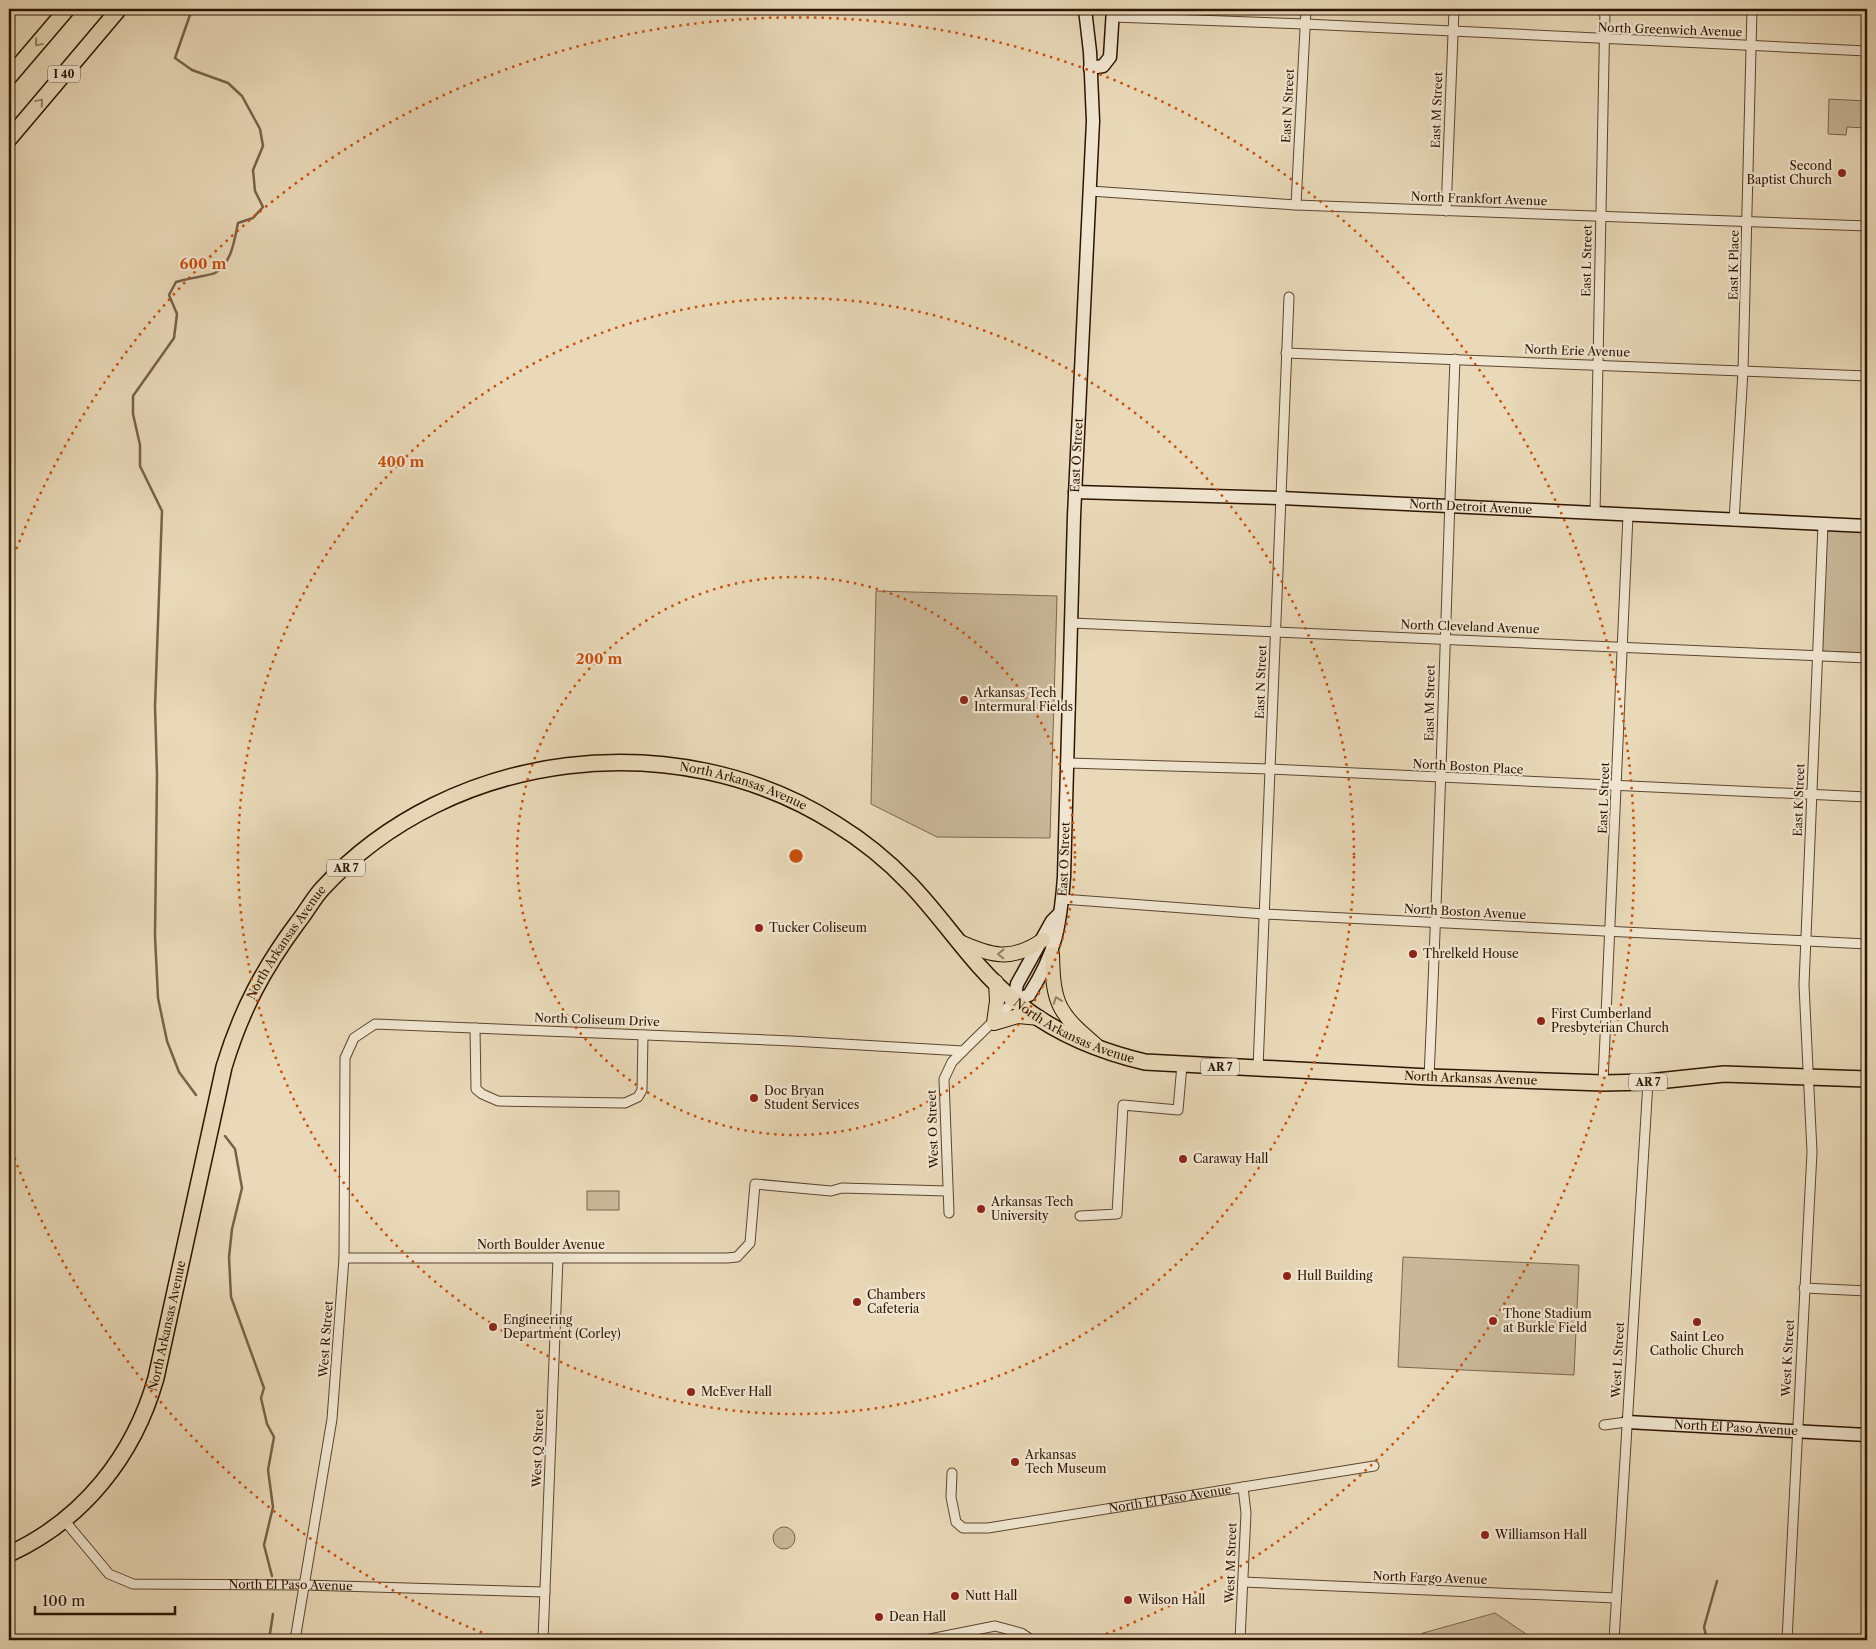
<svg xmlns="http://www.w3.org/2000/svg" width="1876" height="1649" font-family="'Libre Caslon Text',serif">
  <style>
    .green { fill: #c9b899; stroke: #7b664c }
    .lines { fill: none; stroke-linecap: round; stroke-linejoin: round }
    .stream { stroke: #776249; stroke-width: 2.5 }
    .street-casing { stroke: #5c452e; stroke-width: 11 }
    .secondary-casing { stroke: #2d1400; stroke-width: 15 }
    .primary-casing { stroke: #2d1400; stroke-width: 16 }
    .highway-casing { stroke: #2d1400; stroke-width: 18 }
    .street { stroke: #f1e6d1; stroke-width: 9 }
    .secondary { stroke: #f1e6d1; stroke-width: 12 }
    .primary { stroke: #e9d9b8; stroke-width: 14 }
    .highway { stroke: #e9d9b8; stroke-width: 15 }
    .oneway { stroke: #948065 }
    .ring { fill: none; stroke: #cc4f0a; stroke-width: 2.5; stroke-dasharray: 2.5 5 }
    .poi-dot { fill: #8f2418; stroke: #f1e6d1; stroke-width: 2 }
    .labels { text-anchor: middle; stroke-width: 4.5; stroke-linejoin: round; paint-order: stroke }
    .shield { fill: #f1e6d1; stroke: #68533f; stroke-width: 1 }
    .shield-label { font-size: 11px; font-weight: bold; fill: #2d1400 }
    .street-label { font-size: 12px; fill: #2d1400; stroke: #f1e6d1 }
    .poi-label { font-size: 12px; fill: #2d1400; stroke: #f1e6d1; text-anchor: start }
    .centre { fill: #cc4f0a; stroke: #f1e6d1; stroke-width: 2.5 }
    .ring-label { font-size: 15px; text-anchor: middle; font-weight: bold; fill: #cc4f0a; stroke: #f1e6d1; stroke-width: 4.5; stroke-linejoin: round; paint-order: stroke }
  </style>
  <rect width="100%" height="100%" fill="#e9d9b8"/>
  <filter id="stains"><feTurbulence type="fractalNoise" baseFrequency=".004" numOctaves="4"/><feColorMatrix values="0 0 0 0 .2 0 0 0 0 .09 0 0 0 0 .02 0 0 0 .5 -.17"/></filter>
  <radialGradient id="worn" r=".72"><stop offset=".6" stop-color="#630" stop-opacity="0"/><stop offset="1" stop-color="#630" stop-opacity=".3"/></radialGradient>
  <g class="green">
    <path d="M1829,99L1867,101L1866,128L1847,127L1846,135L1828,134Z"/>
    <path d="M1827,530L1867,532V653L1822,651Z"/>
    <path d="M876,591L1057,596L1050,838L937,837L871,804Z"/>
    <rect x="587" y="1191" width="32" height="19"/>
    <path d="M1403,1257L1579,1265L1574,1375L1398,1367Z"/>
    <circle cx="784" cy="1538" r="11"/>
    <path d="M1495,1613L1526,1634L1528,1640H1413L1423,1633Z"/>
  </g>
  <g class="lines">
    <g class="stream">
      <path d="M192,9L175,58L192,70L228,83L242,96L260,129L263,146L253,170L255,191L263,207L253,218L238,223C234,242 232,262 215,273C211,275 184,279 176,282L169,295L177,314L174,338L133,396V414L140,445V466L162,511L155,706L157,775L155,936L158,998L167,1041L179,1072L196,1095"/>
      <path d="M225,1136L235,1149L242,1188L232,1229L229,1257L231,1297L264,1388L261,1398L267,1424L274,1437L268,1470L273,1507L264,1545L272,1576"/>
      <path d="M269,1640L273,1614"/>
      <path d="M1707,1640L1704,1627L1717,1581"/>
    </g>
    <defs>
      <g id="street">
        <path d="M1113,17L1305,24L1867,51"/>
        <path d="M1090,191L1296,205L1867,226"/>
        <path d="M1296,205L1306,9"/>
        <path d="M1446,211L1454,9"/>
        <path d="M1286,353L1867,376"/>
        <path d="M1595,514L1605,9"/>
        <path d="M1734,521L1743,371L1752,9"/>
        <path d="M1072,623L1867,658"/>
        <path d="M1068,763L1270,769L1867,797"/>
        <path d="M1062,899L1264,914L1867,944"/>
        <path d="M475,1028L476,1089L482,1094L498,1101L625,1103L638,1097L642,1090L643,1035"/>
        <path d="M1258,1068L1289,297"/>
        <path d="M1429,1077C1440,837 1446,598 1455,359"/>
        <path d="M1603,1083L1628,515"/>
        <path d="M949,1213L944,1079L952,1062L963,1051"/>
        <path d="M1080,1216L1117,1214L1123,1105L1178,1110L1182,1065"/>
        <path d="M344,1258H727L737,1257L750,1243L755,1184L831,1191L842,1188L947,1191"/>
        <path d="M1804,1288L1867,1291"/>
        <path d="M1604,1425L1627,1422"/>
        <path id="s1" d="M952,1473L951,1497L956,1522L963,1528H988L1374,1466"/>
        <path id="s2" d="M64,1520L109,1574L133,1584L304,1585L545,1592"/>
        <path d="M1243,1582L1616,1598"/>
        <path d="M295,1640L332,1419L344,1258L345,1058L354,1038L375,1024L792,1041L963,1051L1014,1001"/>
        <path d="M543,1640L558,1258"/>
        <path d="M925,1640L995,1626L1021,1633L1032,1640"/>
        <path d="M1240,1640L1246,1513L1243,1487"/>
        <path d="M1614,1640L1648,1082"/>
        <path d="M1787,1640L1812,1152L1804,985L1823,524"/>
      </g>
      <g id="secondary">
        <path d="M1090,68L1103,66L1110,57L1113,9"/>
        <path id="s3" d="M1075,492L1281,498L1867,526"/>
        <path id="s4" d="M1059,914L1052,921L1017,984L1014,1001L1029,995C1056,952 1060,928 1064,877L1074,516L1093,121L1090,52L1085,9"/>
        <path id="s5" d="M1627,1422L1867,1435"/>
      </g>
      <g id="primary">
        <path d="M958,941C991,956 1011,962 1043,940"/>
        <path d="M1052,954C1053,1004 1058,1013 1096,1045"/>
        <path d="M996,982L997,1001L994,1023L1018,1016L1040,1018"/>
      </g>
      <g id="highway">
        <path d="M9,77L67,9"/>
        <path d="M9,139L119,9"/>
        <path id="s6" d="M9,1554C83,1520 134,1456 156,1378L224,1067C241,1011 263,969 298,922C306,912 313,899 322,889C450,749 677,722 836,824C862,840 887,860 909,883C945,920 973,967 1014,1000C1051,1031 1098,1051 1145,1062L1429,1077L1603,1083L1648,1082L1724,1074L1867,1079"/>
      </g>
    </defs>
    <use href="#street" class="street-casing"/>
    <use href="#secondary" class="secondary-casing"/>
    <use href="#primary" class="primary-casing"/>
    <use href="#highway" class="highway-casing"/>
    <use href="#street" class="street"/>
    <use href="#secondary" class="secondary"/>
    <use href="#primary" class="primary"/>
    <use href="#highway" class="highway"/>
  </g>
  <defs><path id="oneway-chevron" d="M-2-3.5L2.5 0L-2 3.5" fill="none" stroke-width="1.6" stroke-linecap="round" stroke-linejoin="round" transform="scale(1.25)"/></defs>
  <g class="oneway">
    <use href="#oneway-chevron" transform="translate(38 43) rotate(130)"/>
    <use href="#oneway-chevron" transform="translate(40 102) rotate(-50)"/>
    <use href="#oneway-chevron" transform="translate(1001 954) rotate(-179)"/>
    <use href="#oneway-chevron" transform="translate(1057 1000) rotate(-110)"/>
  </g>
  <g class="ring">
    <circle cx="796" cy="856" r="279"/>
    <circle cx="796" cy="856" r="558"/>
    <path d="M496 1638A838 838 0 0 1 11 1149M11 563A838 838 0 1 1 1096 1638"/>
  </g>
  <g class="poi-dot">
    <circle cx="1842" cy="173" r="5"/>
    <circle cx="964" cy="700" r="5"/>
    <circle cx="759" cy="928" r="5"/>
    <circle cx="1413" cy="954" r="5"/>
    <circle cx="1541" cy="1021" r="5"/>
    <circle cx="754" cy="1098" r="5"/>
    <circle cx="1183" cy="1159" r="5"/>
    <circle cx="981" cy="1209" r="5"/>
    <circle cx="1287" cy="1276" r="5"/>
    <circle cx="857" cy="1302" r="5"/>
    <circle cx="1493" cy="1321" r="5"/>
    <circle cx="1697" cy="1322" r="5"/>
    <circle cx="493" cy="1327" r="5"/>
    <circle cx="691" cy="1392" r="5"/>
    <circle cx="1015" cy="1462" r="5"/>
    <circle cx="1485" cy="1535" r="5"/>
    <circle cx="955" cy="1596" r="5"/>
    <circle cx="1128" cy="1600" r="5"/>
    <circle cx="879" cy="1617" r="5"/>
  </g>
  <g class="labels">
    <g class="shield">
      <rect x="48" y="65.5" width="32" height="17" rx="4"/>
      <rect x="327" y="859.5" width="38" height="17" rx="4"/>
      <rect x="1201" y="1058.5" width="38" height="17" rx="4"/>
      <rect x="1629" y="1073.5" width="38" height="17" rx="4"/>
    </g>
    <g class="shield-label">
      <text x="64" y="78">I 40</text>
      <text x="346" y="872">AR 7</text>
      <text x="1220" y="1071">AR 7</text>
      <text x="1648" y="1086">AR 7</text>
    </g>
    <g class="street-label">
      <text transform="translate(1670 30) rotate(2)" y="4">North Greenwich Avenue</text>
      <text transform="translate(1288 106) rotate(-87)" y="4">East N Street</text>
      <text transform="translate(1437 110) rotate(-88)" y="4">East M Street</text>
      <text transform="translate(1479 199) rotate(2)" y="4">North Frankfort Avenue</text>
      <text transform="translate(1587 261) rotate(-89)" y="4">East L Street</text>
      <text transform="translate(1734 265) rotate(-89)" y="4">East K Place</text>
      <text transform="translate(1577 351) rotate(2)" y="4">North Erie Avenue</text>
      <text dy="4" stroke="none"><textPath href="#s4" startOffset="662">East O Street</textPath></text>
      <text dy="4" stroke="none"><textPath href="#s3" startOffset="396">North Detroit Avenue</textPath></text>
      <text transform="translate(1470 627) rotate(2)" y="4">North Cleveland Avenue</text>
      <text transform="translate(1261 682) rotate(-88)" y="4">East N Street</text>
      <text transform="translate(1430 703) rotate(-89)" y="4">East M Street</text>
      <text transform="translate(1468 767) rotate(3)" y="4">North Boston Place</text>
      <text dy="4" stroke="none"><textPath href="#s6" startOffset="1219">North Arkansas Avenue</textPath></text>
      <text transform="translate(1604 798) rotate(-88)" y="4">East L Street</text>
      <text transform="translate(1799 800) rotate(-88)" y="4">East K Street</text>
      <text dy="4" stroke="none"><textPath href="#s4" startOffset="258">East O Street</textPath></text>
      <text transform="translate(1465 912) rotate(3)" y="4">North Boston Avenue</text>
      <text dy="4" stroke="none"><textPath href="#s6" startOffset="695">North Arkansas Avenue</textPath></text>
      <text transform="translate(597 1020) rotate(2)" y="4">North Coliseum Drive</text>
      <text dy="4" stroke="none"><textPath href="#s6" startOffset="1640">North Arkansas Avenue</textPath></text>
      <text dy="4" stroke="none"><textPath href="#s6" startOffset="2044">North Arkansas Avenue</textPath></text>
      <text transform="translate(933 1129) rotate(-92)" y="4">West O Street</text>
      <text x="541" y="1249">North Boulder Avenue</text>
      <text dy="4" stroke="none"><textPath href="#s6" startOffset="290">North Arkansas Avenue</textPath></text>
      <text transform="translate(326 1339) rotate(-86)" y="4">West R Street</text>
      <text transform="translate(1788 1358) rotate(-87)" y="4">West K Street</text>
      <text transform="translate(1618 1360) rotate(-87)" y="4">West L Street</text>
      <text dy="4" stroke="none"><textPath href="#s5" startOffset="109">North El Paso Avenue</textPath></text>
      <text transform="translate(538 1448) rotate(-88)" y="4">West Q Street</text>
      <text dy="4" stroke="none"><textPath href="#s1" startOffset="268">North El Paso Avenue</textPath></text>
      <text transform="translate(1231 1563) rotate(-88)" y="4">West M Street</text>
      <text transform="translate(1430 1578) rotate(2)" y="4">North Fargo Avenue</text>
      <text dy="4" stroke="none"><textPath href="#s2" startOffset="254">North El Paso Avenue</textPath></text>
    </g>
    <g class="poi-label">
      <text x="1832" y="170" text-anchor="end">Second<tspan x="1832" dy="14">Baptist Church</tspan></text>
      <text x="974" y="697">Arkansas Tech<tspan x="974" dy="14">Intermural Fields</tspan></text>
      <text x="769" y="932">Tucker Coliseum</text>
      <text x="1423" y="958">Threlkeld House</text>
      <text x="1551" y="1018">First Cumberland<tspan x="1551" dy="14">Presbyterian Church</tspan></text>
      <text x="764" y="1095">Doc Bryan<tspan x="764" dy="14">Student Services</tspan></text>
      <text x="1193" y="1163">Caraway Hall</text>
      <text x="991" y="1206">Arkansas Tech<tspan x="991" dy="14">University</tspan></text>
      <text x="1297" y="1280">Hull Building</text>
      <text x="867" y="1299">Chambers<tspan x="867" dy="14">Cafeteria</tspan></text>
      <text x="1503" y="1318">Thone Stadium<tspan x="1503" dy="14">at Burkle Field</tspan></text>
      <text x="503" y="1324">Engineering<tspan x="503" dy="14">Department (Corley)</tspan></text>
      <text x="1697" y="1341" text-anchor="middle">Saint Leo<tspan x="1697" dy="14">Catholic Church</tspan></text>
      <text x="701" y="1396">McEver Hall</text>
      <text x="1025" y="1459">Arkansas<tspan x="1025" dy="14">Tech Museum</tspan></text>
      <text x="1495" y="1539">Williamson Hall</text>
      <text x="965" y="1600">Nutt Hall</text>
      <text x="1138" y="1604">Wilson Hall</text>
      <text x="889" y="1621">Dean Hall</text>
    </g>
  </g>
  <circle cx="796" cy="856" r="8" class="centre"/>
  <g class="ring-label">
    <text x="203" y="269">600 m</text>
    <text x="401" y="467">400 m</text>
    <text x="599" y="664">200 m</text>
  </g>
  <rect width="1876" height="1649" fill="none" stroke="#e9d9b8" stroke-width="30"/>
  <rect x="10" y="10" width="1856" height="1629" fill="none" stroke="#2d1400" stroke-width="2.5"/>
  <rect x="15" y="15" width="1846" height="1619" fill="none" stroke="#2d1400"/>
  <path d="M35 1606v8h140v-8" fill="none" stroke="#2d1400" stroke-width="2.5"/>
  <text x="42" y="1606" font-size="15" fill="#2d1400" stroke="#f1e6d1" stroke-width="4" paint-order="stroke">100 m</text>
  <rect width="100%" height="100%" filter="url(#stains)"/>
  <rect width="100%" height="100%" fill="url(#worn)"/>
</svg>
